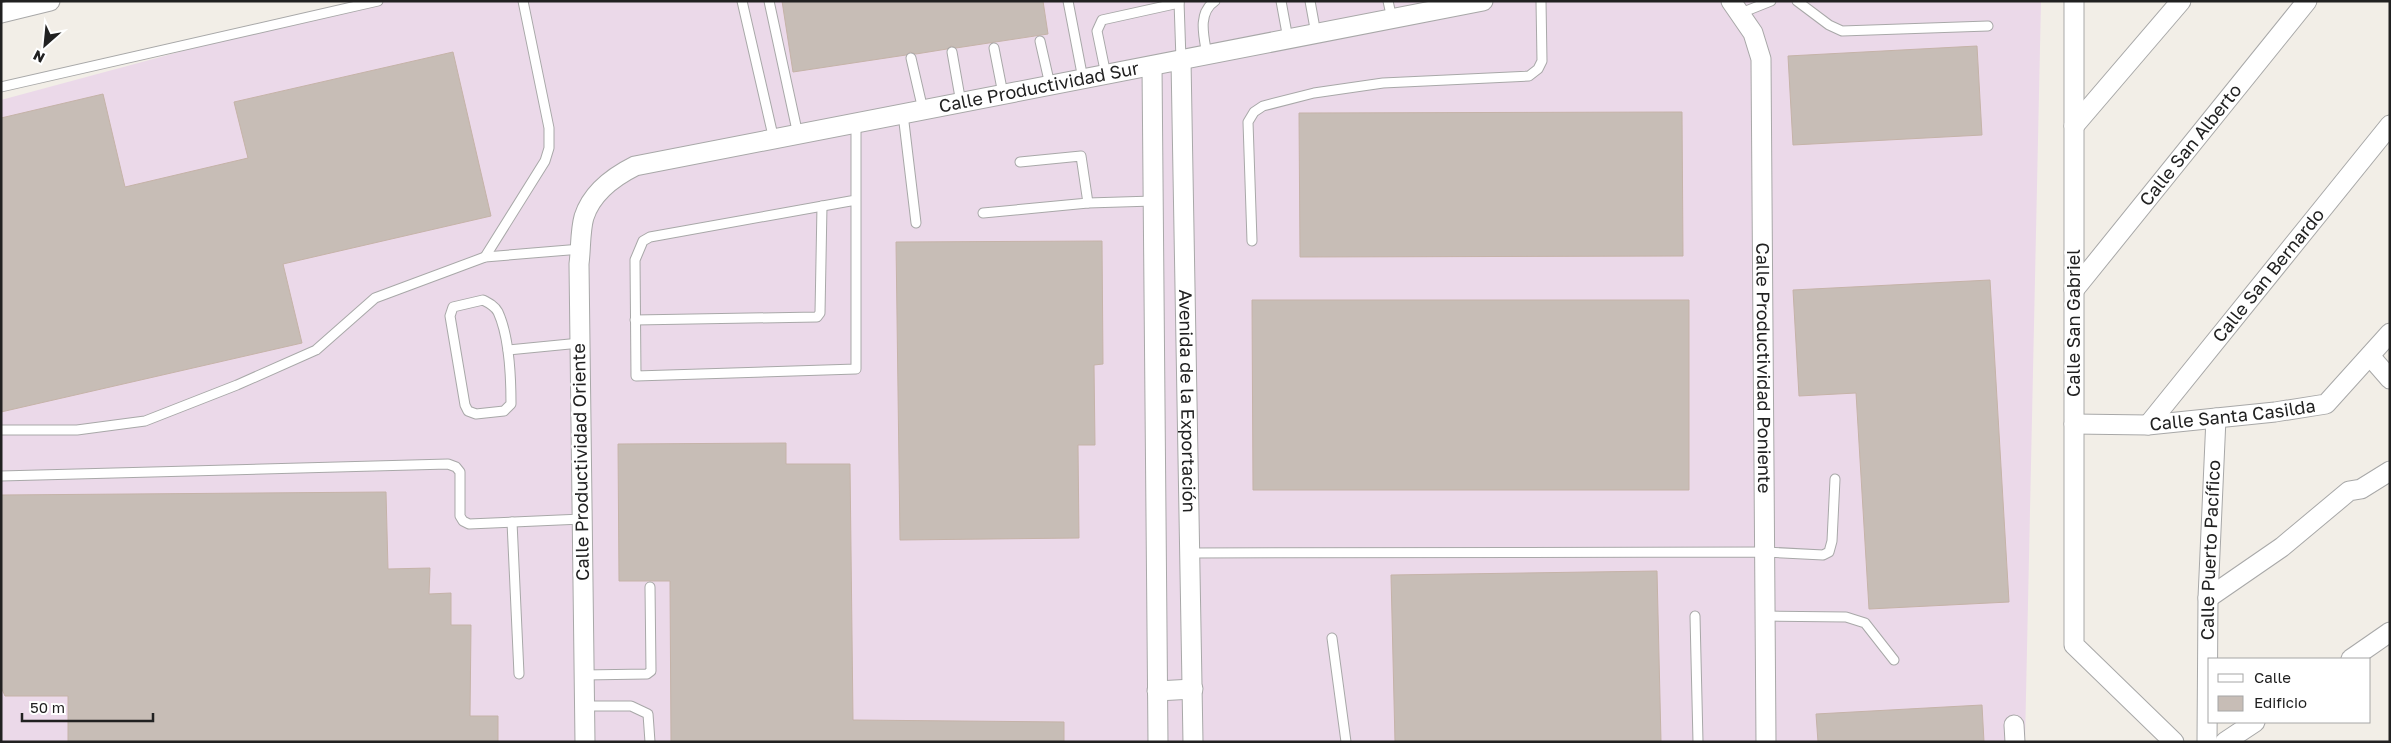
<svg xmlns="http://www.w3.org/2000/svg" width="2391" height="743" font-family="'Golos Text',sans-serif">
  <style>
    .industrial { fill: #ebd9e9 }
    .building { fill: #c7bdb6; stroke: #c5b3a8 }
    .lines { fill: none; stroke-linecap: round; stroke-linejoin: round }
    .lane-casing { stroke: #a8a8a8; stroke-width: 11 }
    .street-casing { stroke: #a8a8a8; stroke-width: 21 }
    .lane { stroke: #fff; stroke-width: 9 }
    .street { stroke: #fff; stroke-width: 19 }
    .labels { text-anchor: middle; stroke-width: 5; stroke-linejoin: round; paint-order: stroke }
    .street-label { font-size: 18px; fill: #212121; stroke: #fff }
  </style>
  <rect width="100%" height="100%" fill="#f2eee7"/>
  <path class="industrial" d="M368,1H2041L2025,742H1V100Z"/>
  <g class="building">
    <path d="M782,1H1043L1048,34L956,48L951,46L947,49L916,54L910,52L906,55L793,72Z"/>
    <path d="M1977,46L1982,135L1793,145L1788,56Z"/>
    <path d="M453,52L491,216L283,264L302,343L1,412V118L103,94L125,187L248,158L234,102Z"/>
    <path d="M1682,112L1683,256L1300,257L1299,113Z"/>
    <path d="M1102,241L1103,364L1094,365L1095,445H1078L1079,538L900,540L896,242Z"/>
    <path d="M1990,280L2009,602L1869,609L1856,393L1799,396L1793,290Z"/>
    <path d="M1252,300H1689V490H1253Z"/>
    <path d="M786,443V464H850L853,720L1064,722V742H671L670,581H619L618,444Z"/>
    <path d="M386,492L388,569L430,568L429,594L451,593V625H471L470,716H498V742H68V696H5L1,687V495Z"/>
    <path d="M1657,571L1661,742H1395L1391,575Z"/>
    <path d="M1982,705L1984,742H1818L1816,714Z"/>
  </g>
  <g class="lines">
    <defs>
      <g id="lane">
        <path d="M742,1L774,140"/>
        <path d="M769,1L798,135"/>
        <path d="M1068,1L1083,79"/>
        <path d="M1179,1L1181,60"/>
        <path d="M1281,1L1288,39"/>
        <path d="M1310,1L1316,34"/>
        <path d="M1388,1L1392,19"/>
        <path d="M1797,1L1829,25L1842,31L1988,26"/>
        <path d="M1741,13L1771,1"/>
        <path d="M1040,41L1050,85"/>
        <path d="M994,48L1003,94"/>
        <path d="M952,52L961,103"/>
        <path d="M1207,55C1204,37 1197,13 1215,1"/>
        <path d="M911,58L923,110"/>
        <path d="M1106,75L1097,31L1102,20L1179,3"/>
        <path d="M1,87L378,1"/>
        <path d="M903,114L916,223"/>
        <path d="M856,123V369L636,376L635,260L643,241L650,237L856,200"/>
        <path d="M1088,203L1153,201"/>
        <path d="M983,213L1088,203L1081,156L1020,162"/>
        <path d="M1252,241L1248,122L1254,112L1263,106L1314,93L1383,83L1529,76L1538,69L1542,61L1541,1"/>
        <path d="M485,257L545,161L549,148V128L523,1"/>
        <path d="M483,300C489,303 495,306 498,312C509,336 511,378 511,404L504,411L476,414L468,411L465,405L450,316L453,307Z"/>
        <path d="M635,320L817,317L820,313L822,206"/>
        <path d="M508,350L580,343"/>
        <path d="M1,430H77L145,421L237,385L316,350L375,298L485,257L581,249"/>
        <path d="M1,476L448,464L456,467L460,472V516L463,521L469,524L582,519"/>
        <path d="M512,522L519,674"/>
        <path d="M1191,553L1766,552L1823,555L1829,552L1832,541L1835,479"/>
        <path d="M1695,616L1698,742"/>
        <path d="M1766,616L1846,617L1865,623L1894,660"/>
        <path d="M1332,638L1346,742"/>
        <path d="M584,675L647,674L651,671L650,587"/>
        <path d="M585,706H631L648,714L650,742"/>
      </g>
      <g id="street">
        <path id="s1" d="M1731,1L1753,33L1761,59L1766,742"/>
        <path d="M2074,1V645L2174,742"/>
        <path d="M1,13L50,1"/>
        <path id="s2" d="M1181,60L1193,742"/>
        <path d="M1152,66L1158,742"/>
        <path d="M2074,126L2181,1"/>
        <path id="s3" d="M2074,290L2307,1"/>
        <path d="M2370,356L2390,379"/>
        <path id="s4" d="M2074,424L2148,425L2275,412L2326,404L2390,333"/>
        <path id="s5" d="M2148,425L2390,125"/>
        <path d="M2208,598L2282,547L2349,491L2361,489L2390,471"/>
        <path d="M2351,659L2390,632"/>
        <path d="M1157,691L1193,689"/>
        <path d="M2014,725L2015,742"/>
        <path id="s6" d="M585,742L579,264C581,249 580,231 584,217C592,192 613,177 635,166L1483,1"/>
        <path id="s7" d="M2207,742L2208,598L2216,418"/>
        <path d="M2225,742L2255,722"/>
      </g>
    </defs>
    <use href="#lane" class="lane-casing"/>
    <use href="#street" class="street-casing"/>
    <use href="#lane" class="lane"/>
    <use href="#street" class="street"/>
  </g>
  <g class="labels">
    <g class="street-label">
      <text dy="6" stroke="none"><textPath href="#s6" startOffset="1011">Calle Productividad Sur</textPath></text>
      <text dy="6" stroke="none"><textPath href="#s3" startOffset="186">Calle San Alberto</textPath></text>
      <text dy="6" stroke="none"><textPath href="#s5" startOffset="192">Calle San Bernardo</textPath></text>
      <text transform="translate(2074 323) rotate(-90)" y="6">Calle San Gabriel</text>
      <text dy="6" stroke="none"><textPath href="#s1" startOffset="375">Calle Productividad Poniente</textPath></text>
      <text dy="6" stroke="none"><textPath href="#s2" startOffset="341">Avenida de la Exportación</textPath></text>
      <text dy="6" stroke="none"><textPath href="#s4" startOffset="159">Calle Santa Casilda</textPath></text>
      <text transform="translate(581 462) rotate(-91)" y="6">Calle Productividad Oriente</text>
      <text dy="6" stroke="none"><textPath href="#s7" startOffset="192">Calle Puerto Pacífico</textPath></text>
    </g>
  </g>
  <rect width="2391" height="743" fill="none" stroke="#212121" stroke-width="5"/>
  <rect x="2208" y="658" width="162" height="65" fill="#ffffff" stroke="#a6a6a6"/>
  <rect x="2218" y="674" width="25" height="8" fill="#ffffff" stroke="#a6a6a6"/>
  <text x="2254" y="683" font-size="15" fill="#212121">Calle</text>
  <rect x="2218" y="696" width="25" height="15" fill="#c7bdb6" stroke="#a6a6a6"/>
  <text x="2254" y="708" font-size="15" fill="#212121">Edificio</text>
  <g transform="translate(45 45) rotate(207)" stroke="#ffffff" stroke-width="4" paint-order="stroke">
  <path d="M0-4L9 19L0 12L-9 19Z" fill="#212121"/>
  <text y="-8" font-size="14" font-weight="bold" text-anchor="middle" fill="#212121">N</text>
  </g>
  <path d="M22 713v8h131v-8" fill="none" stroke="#212121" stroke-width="2.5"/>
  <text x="30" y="713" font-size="15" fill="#212121" stroke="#ffffff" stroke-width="4" paint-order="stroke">50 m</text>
</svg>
